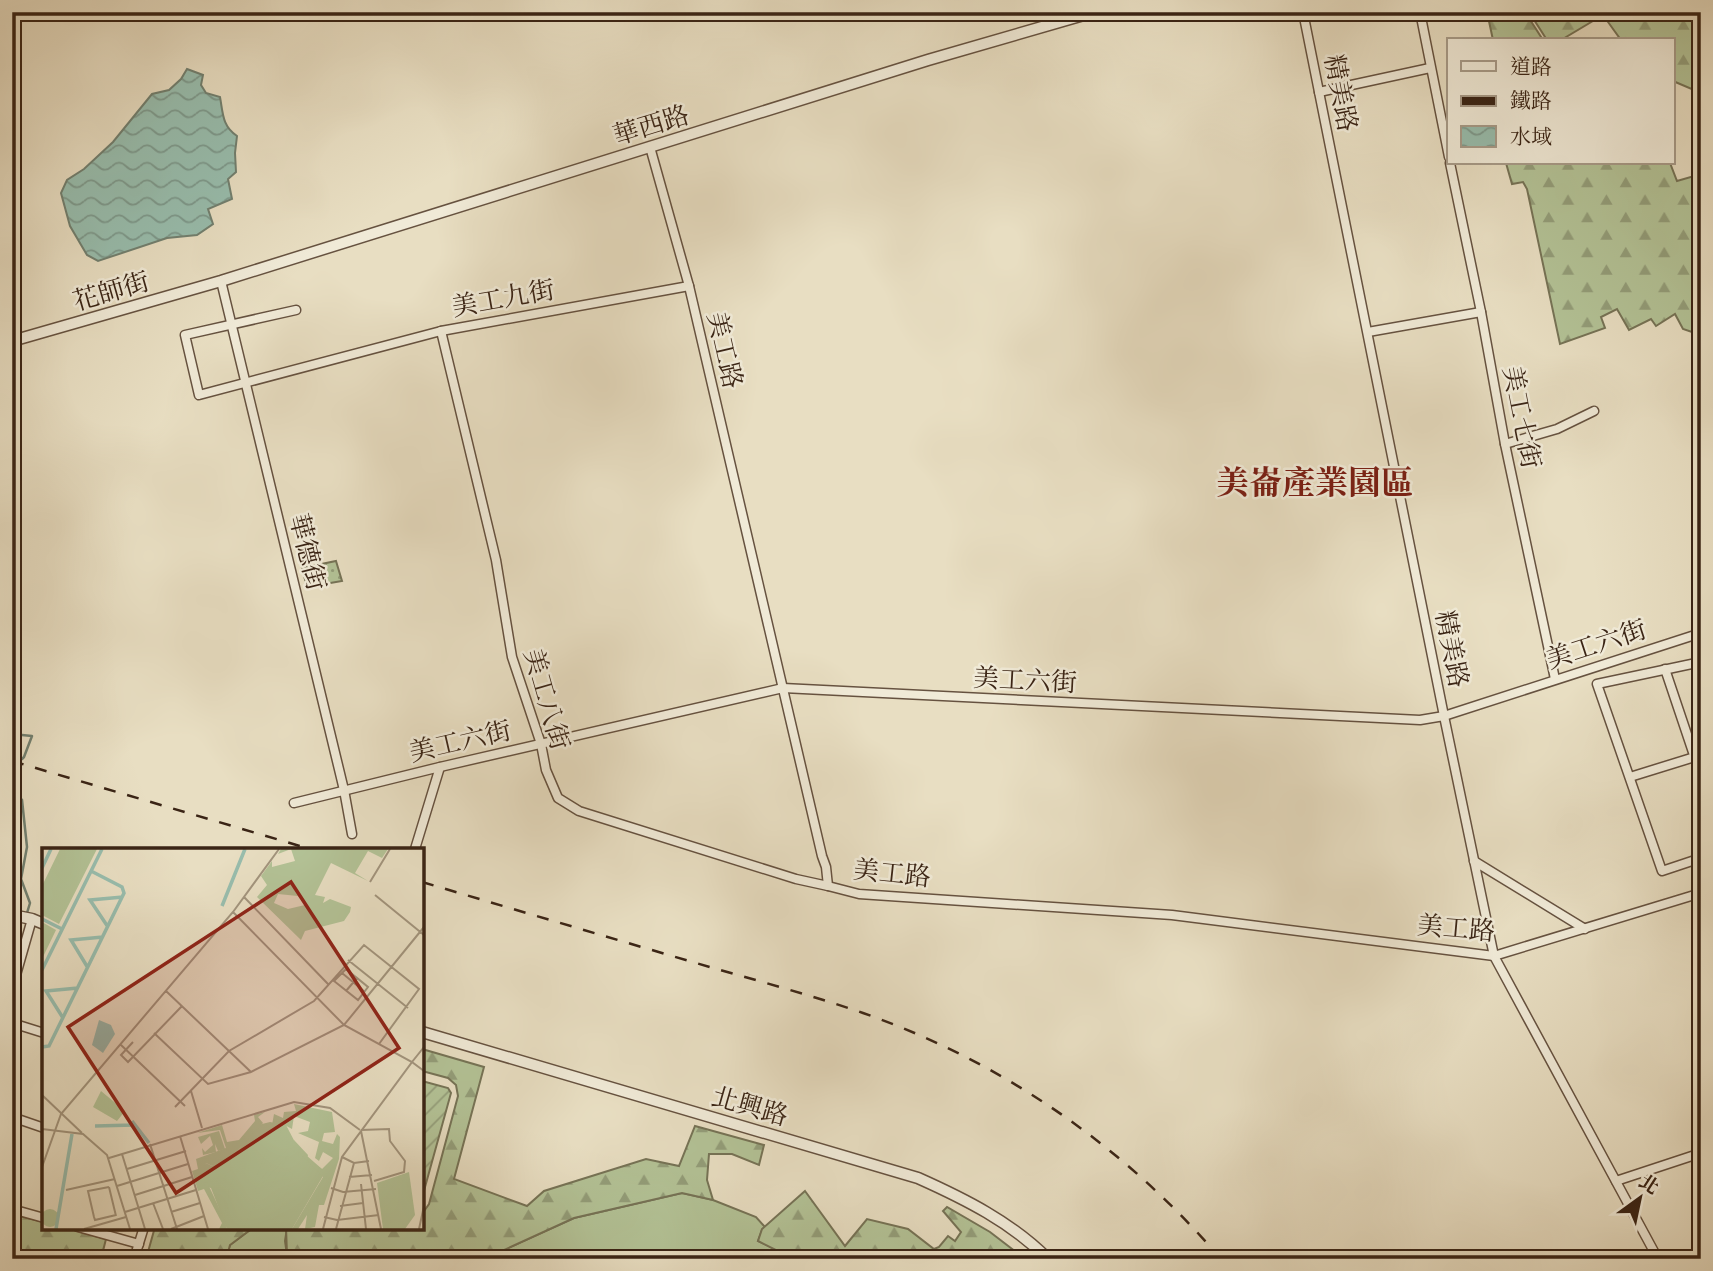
<svg xmlns="http://www.w3.org/2000/svg" width="1713" height="1271" font-family="'IM FELL Great Primer','Noto Serif TC',serif">
  <style>
    .grass { fill: #b3c296; stroke: #767356; stroke-width: 2 }
    .forest { fill: url(#forest-firs); stroke: #767356; stroke-width: 2 }
    .park { fill: url(#park-dots); stroke: #767356; stroke-width: 2 }
    .garden { fill: url(#garden-furrows); stroke: #767356; stroke-width: 2 }
    .water { fill: url(#water-waves); stroke: #728070; stroke-width: 2 }
    .lines { fill: none; stroke-linecap: round; stroke-linejoin: round }
    .stream { stroke: #728070; stroke-width: 2.5 }
    .minor-casing { stroke: #665240; stroke-width: 11 }
    .tertiary-casing { stroke: #665240; stroke-width: 13 }
    .minor { stroke: #f0ead7; stroke-width: 8 }
    .tertiary { stroke: #f0ead7; stroke-width: 10 }
    .rail { stroke: #3a2415; stroke-width: 2.5; stroke-dasharray: 12 12; stroke-linecap: butt }
    .labels { text-anchor: middle; stroke-width: 5; stroke-linejoin: round; paint-order: stroke }
    .street-label { font-size: 26px; fill: #3a2415; stroke: #f0ead7 }
    .district-label { font-size: 33px; font-weight: bold; fill: #7a1f14; stroke: #f0ead7 }
    .inset-river { fill: none; stroke: #98bdad; stroke-width: 3.5 }
    .inset-road { fill: none; stroke: #a2947d; stroke-width: 2 }
    .view { fill: #8f2418; fill-opacity: 0.15; stroke: #8f2418; stroke-width: 3.5 }
    .inset-edge { fill: none; stroke: #3a2415; stroke-width: 3.5 }
  </style>
  <defs>
    <pattern id="forest-firs" width="22" height="20" patternUnits="userSpaceOnUse" patternTransform="scale(1.75)"><rect width="22" height="20" fill="#b3c296"/><path d="M5 1l3.5 6h-7zM16 11l3.5 6h-7z" fill="#939d79"/></pattern>
    <pattern id="park-dots" width="8" height="8" patternUnits="userSpaceOnUse" patternTransform="scale(1.75)"><rect width="8" height="8" fill="#b3c296"/><path d="M2 2h.1M6 6h.1" fill="none" stroke="#939d79" stroke-width="1.8" stroke-linecap="round"/></pattern>
    <pattern id="garden-furrows" width="10" height="10" patternUnits="userSpaceOnUse" patternTransform="scale(1.75)"><rect width="10" height="10" fill="#b3c296"/><path d="M-1 1l2-2M0 10L10 0M9 11l2-2" fill="none" stroke="#939d79"/></pattern>
    <pattern id="water-waves" width="16" height="10" patternUnits="userSpaceOnUse" patternTransform="scale(1.75)"><rect width="16" height="10" fill="#98bdad"/><path d="M0 5q4-4 8 0t8 0" fill="none" stroke="#7d998c"/></pattern>
  </defs>
  <rect width="100%" height="100%" fill="#e8dec2"/>
  <filter id="stains"><feTurbulence type="fractalNoise" baseFrequency=".00286" numOctaves="4"/><feColorMatrix values="0 0 0 0 .2 0 0 0 0 .09 0 0 0 0 .02 0 0 0 .5 -.17"/></filter>
  <radialGradient id="worn" r=".72"><stop offset=".6" stop-color="#630" stop-opacity="0"/><stop offset="1" stop-color="#630" stop-opacity=".3"/></radialGradient>
  <g class="grass">
    <path d="M682,1193L713,1200L756,1217L765,1227L762,1230L758,1241L779,1251L784,1259H476L491,1256L574,1218Z"/>
    <path d="M254,1227L287,1228L285,1241L287,1255L338,1259H226L230,1245Z"/>
  </g>
  <g class="forest">
    <path d="M1487,12H1525L1543,40H1493Z"/>
    <path d="M1529,12H1701V93L1673,81V40H1621L1603,15L1561,40H1547Z"/>
    <path d="M1506,163H1670L1677,181L1701,174V335L1683,329L1675,314L1656,326L1651,319L1629,330L1617,309L1601,317L1605,328L1560,344L1527,189L1523,182L1512,184Z"/>
    <path d="M422,1049L484,1067L454,1179L527,1206L544,1191L646,1159L679,1166L695,1126L764,1145L759,1165L732,1154H709L707,1180L713,1200L682,1193L574,1218L491,1256L476,1259H338L287,1255L286,1227H422V1214L429,1204L458,1096L456,1085L448,1078L422,1071Z"/>
    <path d="M805,1191L845,1246L867,1219L908,1229L934,1249L939,1247L948,1236L955,1241L961,1232L943,1211L947,1207L990,1232L1025,1259H784L778,1251L758,1241L762,1229Z"/>
    <path d="M12,1214L44,1222V1227H63L106,1239L101,1259H12Z"/>
    <path d="M155,1227H254L230,1245L226,1259H146Z"/>
  </g>
  <path class="park" d="M336,561L342,581L307,587L302,568Z"/>
  <path class="garden" d="M422,1081L448,1088L451,1093L422,1198Z"/>
  <path class="water" d="M187,69L203,75L201,85L206,93L220,97C223,113 222,126 237,136L235,153L236,172L228,179L232,199L208,209L213,224L197,235L167,238L98,261L87,255L70,226L61,193L67,180L84,169L113,142L152,94L169,90L181,79Z"/>
  <g class="lines">
    <g class="stream">
      <path d="M12,734L32,736L24,757L22,759H13"/>
      <path d="M12,757V772"/>
      <path d="M12,790L22,800L27,847L21,879L30,903L27,913"/>
    </g>
    <defs>
      <g id="minor">
        <path d="M1303,12L1444,716L1494,956L1658,1259"/>
        <path d="M1420,12L1449,157"/>
        <path d="M1319,92L1430,68"/>
        <path d="M650,147L689,286L822,856L826,867L828,886L859,894L1172,915L1494,956L1701,893"/>
        <path d="M1450,163L1481,312L1505,444L1555,679"/>
        <path d="M221,281L344,790L352,834"/>
        <path d="M296,310L185,335L199,395L441,331L689,286"/>
        <path d="M441,331L496,560L512,657L541,744L546,770L558,798L579,811L796,879L828,886"/>
        <path d="M1368,332L1481,312"/>
        <path d="M1505,444L1557,429L1594,411"/>
        <path d="M1701,662L1597,684L1662,871L1701,858"/>
        <path d="M1665,669L1701,776"/>
        <path d="M1630,777L1701,755"/>
        <path d="M294,803L440,767L783,688L1420,720L1444,716L1701,633"/>
        <path d="M415,849L440,767"/>
        <path d="M1474,861L1585,929"/>
        <path d="M12,989L32,919"/>
        <path d="M12,1023L44,1033"/>
        <path d="M12,1117L44,1128"/>
        <path d="M1616,1181L1701,1153"/>
        <path d="M12,1209L44,1218"/>
        <path d="M78,1227L139,1244"/>
        <path d="M134,1259L144,1227"/>
      </g>
      <g id="tertiary">
        <path d="M12,341L221,281L928,60L1094,12"/>
        <path d="M12,915L32,919L44,924"/>
        <path d="M422,1032L918,1178C965,1199 1011,1222 1048,1259"/>
      </g>
    </defs>
    <use href="#minor" class="minor-casing"/>
    <use href="#tertiary" class="tertiary-casing"/>
    <use href="#minor" class="minor"/>
    <use href="#tertiary" class="tertiary"/>
    <g class="rail">
      <path d="M12,761L310,849"/>
      <path d="M422,882C513,909 604,936 696,963C751,979 808,994 863,1013C1003,1062 1125,1147 1221,1259"/>
    </g>
  </g>
  <g class="labels">
    <g class="street-label">
      <text transform="translate(1341 93) rotate(79)" y="9">精美路</text>
      <text transform="translate(651 125) rotate(-17)" y="9">華西路</text>
      <text transform="translate(111 291) rotate(-16)" y="9">花師街</text>
      <text transform="translate(503 298) rotate(-10)" y="9">美工九街</text>
      <text transform="translate(725 350) rotate(77)" y="9">美工路</text>
      <text transform="translate(1522 417) rotate(79)" y="9">美工七街</text>
      <text transform="translate(308 552) rotate(76)" y="9">華德街</text>
      <text transform="translate(1596 644) rotate(-18)" y="9">美工六街</text>
      <text transform="translate(1452 649) rotate(79)" y="9">精美路</text>
      <text transform="translate(1025 680) rotate(3)" y="9">美工六街</text>
      <text transform="translate(547 699) rotate(74)" y="9">美工八街</text>
      <text transform="translate(460 741) rotate(-13)" y="9">美工六街</text>
      <text transform="translate(892 873) rotate(6)" y="9">美工路</text>
      <text transform="translate(1456 928) rotate(5)" y="9">美工路</text>
      <text transform="translate(750 1106) rotate(16)" y="9">北興路</text>
    </g>
    <g class="district-label">
      <text x="1315" y="494">美崙產業園區</text>
    </g>
  </g>
  <g transform="translate(42 848)">
    <rect width="382" height="382" fill="#e8dec2"/>
    <path d="M18,1H55L17,76L0,67V38ZM0,74L14,82L0,111ZM59,243L83,263L75,273L51,259ZM228,274L244,277L256,300L280,321L281,328L250,381H185L169,340L157,337V330L164,315L170,318L179,313L197,301L216,277Z" fill="#b3c296"/>
    <path d="M239,1H346L340,10L326,3L313,25L326,33L289,15L273,47L283,49L281,55L288,51L309,59L308,64L302,73L263,83L259,92L215,49L225,37L219,28L230,13V19L253,13L249,1L236,6ZM236,46L256,48L263,57L246,61L232,55ZM252,256L290,264L293,284L282,285L280,293L291,296L295,286L298,289L297,311L282,357H277L273,379L263,381L265,367L256,381H250L281,329L256,303L259,318L251,309V325L231,381L233,356L249,321L228,340L247,306L219,337L216,352L201,381L216,348L213,341L232,313L246,302L243,296H232L212,336L223,306L238,287L235,277H230L232,266L241,270L242,264L254,263ZM252,268L268,274L266,283L256,285L277,294L273,310L277,313L281,304L291,310L280,321L265,311L266,307L252,292L253,305L238,283L239,275L250,281ZM223,264L216,269L221,275L197,301L184,312L170,318L164,315L163,328L157,330V337L165,334L180,366L184,365L183,326L180,337L175,329L188,323L205,302L187,341L185,368L182,369L185,381H177L180,375L162,341L156,343L150,323L156,321L154,311L184,300L178,282L155,285L180,277L185,294L197,292L213,273L212,267ZM-1 370a9 9 0 1 1 18 0a9 9 0 1 1-18 0Z" fill="#b3c296" fill-rule="evenodd"/>
    <path d="M367,324L373,367L363,381H341L335,335Z" fill="#b3c296"/>
    <path d="M177,283L183,301L176,303L173,296L174,304L161,307L160,300L163,304L171,297L168,288L159,296L156,289Z" fill="#b3c296"/>
    <path d="M57,172L69,177L73,186L61,205L50,197Z" fill="#98bdad"/>
    <path class="inset-river" d="M0,20L9,1M180,58L203,1M0,71L20,81M66,79L48,52L81,49M46,120L29,92L61,89M0,122L60,1M21,170L4,143L36,140M0,199L7,198L82,45L80,39L49,23M90,273L107,295M53,278L92,277M14,381L30,286"/>
    <path class="inset-road" d="M328,34L348,1M333,47L382,87M202,49L286,136M191,64L302,177L370,214L300,309L281,381M306,112L366,160M300,125L323,144M124,143L209,224L302,177L382,79M304,143L315,130L326,139L316,152L292,133L304,121L315,130M112,185L166,236L209,224M91,194L79,207L86,214L140,158M79,197L143,258M382,199L370,214L382,223M149,243L160,280M0,247L40,285M133,259L187,203L272,153L322,97L377,141L337,196M0,281L41,286L65,307L88,381M319,282L347,281L348,293L363,313L362,324L332,333M319,283L339,381M138,288L166,381M108,296L135,381M80,306L103,381M300,309L312,315L327,313M67,310L252,254L288,260L318,282M0,319L19,266L191,64L237,1M85,321L144,303M307,329L330,327M319,336L324,381M75,338L146,316M67,339L46,343L52,369L53,372L74,367M67,339L74,368M289,340L301,344L334,341M24,342L73,331M93,347L150,329M111,355L121,381M298,358L321,355M83,364L154,342M129,364L158,355M282,369L295,372L337,367M42,381L84,369M129,381L162,368M294,381L312,315M377,381L382,358"/>
    <path class="view" d="M249,34L357,200L134,345L26,179Z"/>
    <rect width="382" height="382" class="inset-edge"/>
  </g>
  <rect width="1713" height="1271" fill="none" stroke="#e8dec2" stroke-width="42"/>
  <rect x="14" y="14" width="1685" height="1243" fill="none" stroke="#3a2415" stroke-width="3.5"/>
  <rect x="21" y="21" width="1671" height="1229" fill="none" stroke="#3a2415" stroke-width="2"/>
  <rect x="1447" y="38" width="228" height="126" fill="#f0ead7" stroke="#a79b89" stroke-width="2"/>
  <rect x="1461" y="61" width="35" height="10" fill="#f0ead7" stroke="#a79b89" stroke-width="2"/>
  <text x="1510" y="74" font-size="21" fill="#3a2415">道路</text>
  <rect x="1461" y="96" width="35" height="10" fill="#3a2415" stroke="#a79b89" stroke-width="2"/>
  <text x="1510" y="108" font-size="21" fill="#3a2415">鐵路</text>
  <rect x="1461" y="126" width="35" height="21" fill="url(#water-waves)" stroke="#a79b89" stroke-width="2"/>
  <text x="1510" y="144" font-size="21" fill="#3a2415">水域</text>
  <g transform="translate(1640 1198) rotate(33)" stroke="#f0ead7" stroke-width="5" paint-order="stroke">
  <path d="M0-5L12 26L0 18L-12 26Z" fill="#3a2415"/>
  <text y="-10" font-size="19" font-weight="bold" text-anchor="middle" fill="#3a2415">北</text>
  </g>
  <rect width="100%" height="100%" filter="url(#stains)"/>
  <rect width="100%" height="100%" fill="url(#worn)"/>
</svg>
